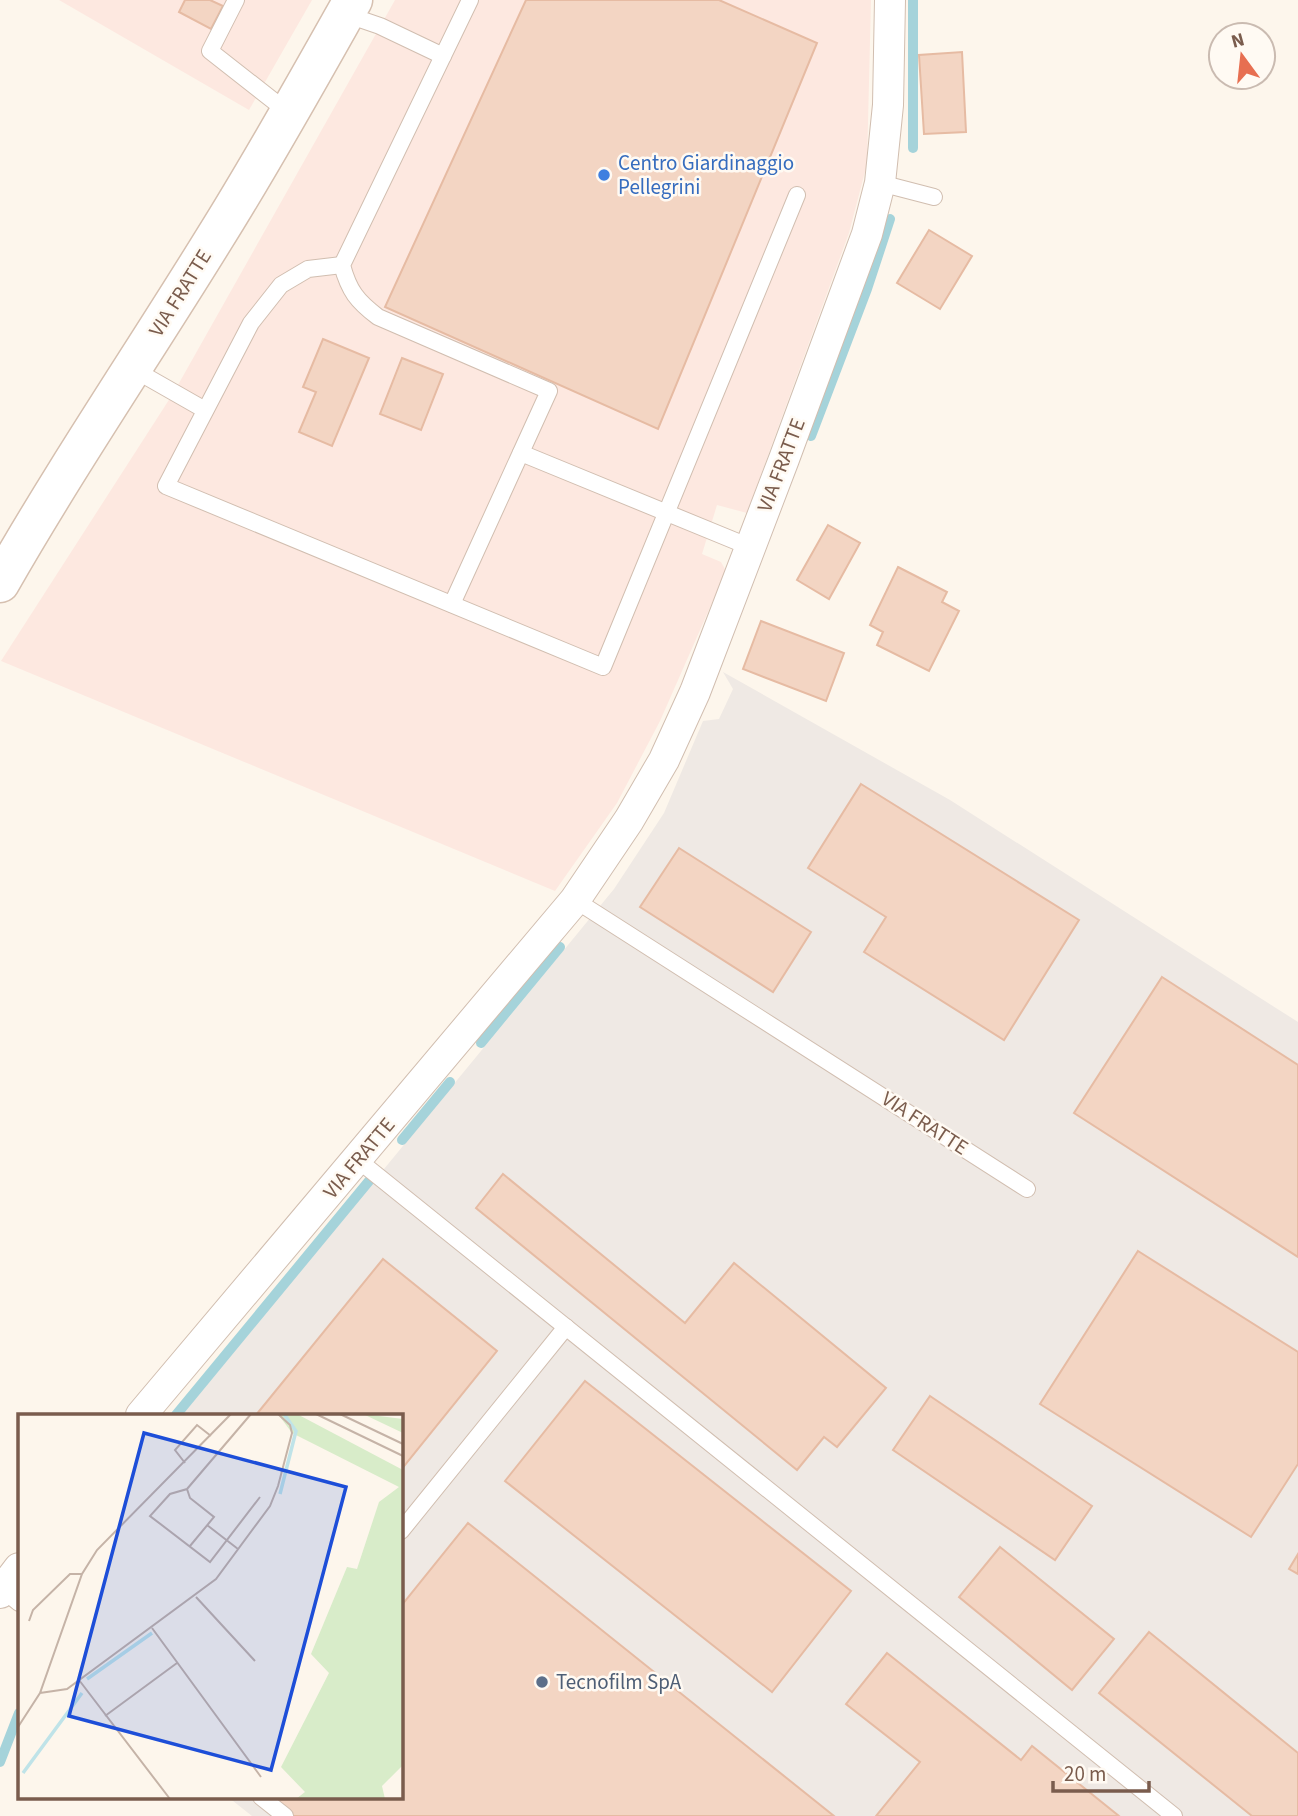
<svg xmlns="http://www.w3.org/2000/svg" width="1298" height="1816" font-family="'Source Sans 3',sans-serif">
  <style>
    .commercial { fill: #fde8e0 }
    .industrial { fill: #efe9e4 }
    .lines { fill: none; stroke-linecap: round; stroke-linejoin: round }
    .stream { stroke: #a5d3da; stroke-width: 10 }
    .building { fill: #f3d5c3; stroke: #e6bba3; stroke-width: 2 }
    .lane-casing { stroke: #d1beb0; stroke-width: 18 }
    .street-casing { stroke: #d1beb0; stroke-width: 32 }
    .secondary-casing { stroke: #d6c0b0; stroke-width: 41 }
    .lane { stroke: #fff; stroke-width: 16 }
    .street { stroke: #fff; stroke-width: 30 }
    .secondary { stroke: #fff; stroke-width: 38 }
    .shop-dot { fill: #3f7fe0; stroke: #fffaf3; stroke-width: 2.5 }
    .service-dot { fill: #5c6f8a; stroke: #fffaf3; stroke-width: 2.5 }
    .labels { text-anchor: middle; stroke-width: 5; stroke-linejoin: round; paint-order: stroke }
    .shop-label { font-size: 21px; fill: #366cbe; stroke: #fffaf3; text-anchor: start }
    .street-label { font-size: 21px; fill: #7a5c4d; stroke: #fffaf3 }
    .service-label { font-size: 21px; fill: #4e5e75; stroke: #fffaf3; text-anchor: start }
    .inset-river { fill: none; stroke: #bfe3e8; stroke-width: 3.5 }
    .inset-road { fill: none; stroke: #c5b3a7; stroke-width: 2 }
    .view { fill: #1d4ed8; fill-opacity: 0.15; stroke: #1d4ed8; stroke-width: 3.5 }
    .inset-edge { fill: none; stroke: #7a5c4d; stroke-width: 3.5 }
  </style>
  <rect width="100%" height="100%" fill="#fdf6ec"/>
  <g class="commercial">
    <path d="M59,0H312L249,110Z"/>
    <path d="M395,0H871L867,164L849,233L747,513L717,505L702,554L721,562L726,571L660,721L617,803L555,891L1,661L174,392Z"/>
  </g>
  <path class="industrial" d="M723,672L950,800L1298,1022V1816H252L228,1797H401V1415H182L614,889L664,813L703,721L719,719L733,689Z"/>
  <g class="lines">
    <g class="stream">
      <path d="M913,148V0"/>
      <path d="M811,436L867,289L890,219"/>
      <path d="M481,1043L560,947"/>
      <path d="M402,1140L450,1082"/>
      <path d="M176,1415L369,1181"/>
      <path d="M0,1762L19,1713"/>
    </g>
  </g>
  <g class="building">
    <path d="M185,0H210L223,6L211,29L179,12Z"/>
    <path d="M526,0H719L817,43L658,429L385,307Z"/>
    <path d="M962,52L966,132L924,134L919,55Z"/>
    <path d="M929,230L972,256L940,309L897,283Z"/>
    <path d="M323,339L369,358L332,446L299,432L316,392L303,387Z"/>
    <path d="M402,358L443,374L421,430L380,414Z"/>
    <path d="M828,525L860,543L829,599L797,580Z"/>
    <path d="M898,567L947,592L942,602L959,611L929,671L877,645L883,632L870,625Z"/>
    <path d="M761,621L844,653L826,701L743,669Z"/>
    <path d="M861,784L1079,920L1004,1040L864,952L886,917L808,868Z"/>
    <path d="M679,848L811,932L773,992L640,907Z"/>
    <path d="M1162,977L1298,1065V1257L1074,1113Z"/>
    <path d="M503,1174L685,1323L734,1263L886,1388L837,1447L824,1437L797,1470L476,1208Z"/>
    <path d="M1138,1251L1298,1352V1464L1251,1537L1040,1404Z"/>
    <path d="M383,1259L497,1351L401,1470V1415H256Z"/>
    <path d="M585,1381L851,1591L772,1692L505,1481Z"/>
    <path d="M930,1396L1092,1506L1055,1560L893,1450Z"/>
    <path d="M468,1523L834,1816H292L268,1797H401V1606Z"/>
    <path d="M1000,1547L1114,1639L1072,1690L959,1597Z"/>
    <path d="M1298,1554V1574L1289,1569Z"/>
    <path d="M1149,1632L1298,1753V1816H1252L1099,1693Z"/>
    <path d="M887,1653L1021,1760L1032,1746L1119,1816H876L920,1762L846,1704Z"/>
  </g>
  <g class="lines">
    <defs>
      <g id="lane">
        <path d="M236,0L210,51L289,113"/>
        <path d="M345,14L380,26L443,56"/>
        <path d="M880,183L934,197"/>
        <path d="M342,265L308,269L281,285L251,323L166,486L603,667L797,195"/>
        <path d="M133,369L205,410"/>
        <path d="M521,453L750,547"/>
        <path d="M452,604L549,391L378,317C357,301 349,291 342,265L470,0"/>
        <path d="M575,900L1027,1189"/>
        <path d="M358,1160L1174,1816"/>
        <path d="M401,1531L566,1327"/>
        <path d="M3,1590L19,1603"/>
        <path d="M261,1797L285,1816"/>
      </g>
      <g id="street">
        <path d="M141,1415L575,900L629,820L664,760L695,692L784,459L867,234L880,183L888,105L890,0"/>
        <path d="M0,1593L19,1568"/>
      </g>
      <path id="secondary" d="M0,583C67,466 143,354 214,239C263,161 308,80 353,0"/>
    </defs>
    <use href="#lane" class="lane-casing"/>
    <use href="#street" class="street-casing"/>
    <use href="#secondary" class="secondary-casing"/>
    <use href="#lane" class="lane"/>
    <use href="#street" class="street"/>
    <use href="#secondary" class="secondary"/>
  </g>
  <circle class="shop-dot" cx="604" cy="175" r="7"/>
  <circle class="service-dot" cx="542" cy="1682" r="7"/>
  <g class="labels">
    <g class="shop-label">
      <text x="618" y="170">Centro Giardinaggio<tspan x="618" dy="24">Pellegrini</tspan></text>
    </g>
    <g class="street-label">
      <text transform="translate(180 293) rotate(-58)" y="7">VIA FRATTE</text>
      <text transform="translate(781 465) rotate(-69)" y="7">VIA FRATTE</text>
      <text transform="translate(925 1123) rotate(33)" y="7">VIA FRATTE</text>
      <text transform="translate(359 1158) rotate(-50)" y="7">VIA FRATTE</text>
    </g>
    <g class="service-label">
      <text x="556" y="1689">Tecnofilm SpA</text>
    </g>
  </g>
  <g transform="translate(18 1414)">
    <rect width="385" height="385" fill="#fdf6ec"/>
    <path d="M260,0H279L385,56V351L364,372L367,385H278L287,378L263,353L311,259L293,240L329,153L339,155L361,88L381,73L274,19ZM345,0L385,5V19Z" fill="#d8ecc9"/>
    <path class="inset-river" d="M262,80L278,17L266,0M69,265L134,219M5,359L64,279"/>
    <path class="inset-road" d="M233,0L169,75L152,80L132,102L192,148L242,83M298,0L385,42M322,0L385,30M167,49L157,36L179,11L193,22M169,75L172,84L196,103L172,132M189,111L220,135M178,183L237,247M11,207L15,196L52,160H64M134,214L243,363M61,266L152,385M22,279L49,275L198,165L252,92L260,72L274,19L272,11L260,0M87,302L159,249M0,313L22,279L64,160L79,136L213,0"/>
    <path class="view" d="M126,19L328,73L253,356L51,302Z"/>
    <rect width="385" height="385" class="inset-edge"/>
  </g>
  <g transform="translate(1242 56) rotate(345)"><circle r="33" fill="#fffaf3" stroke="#cabbb1" stroke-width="2"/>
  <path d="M0-5L12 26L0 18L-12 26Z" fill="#e76f51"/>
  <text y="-10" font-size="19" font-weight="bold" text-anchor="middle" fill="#7a5c4d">N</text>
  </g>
  <path d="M1053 1781v10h96v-10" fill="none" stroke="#7a5c4d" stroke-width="3.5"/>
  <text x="1064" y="1781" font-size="21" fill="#7a5c4d" stroke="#fffaf3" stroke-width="5" paint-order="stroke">20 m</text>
</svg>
